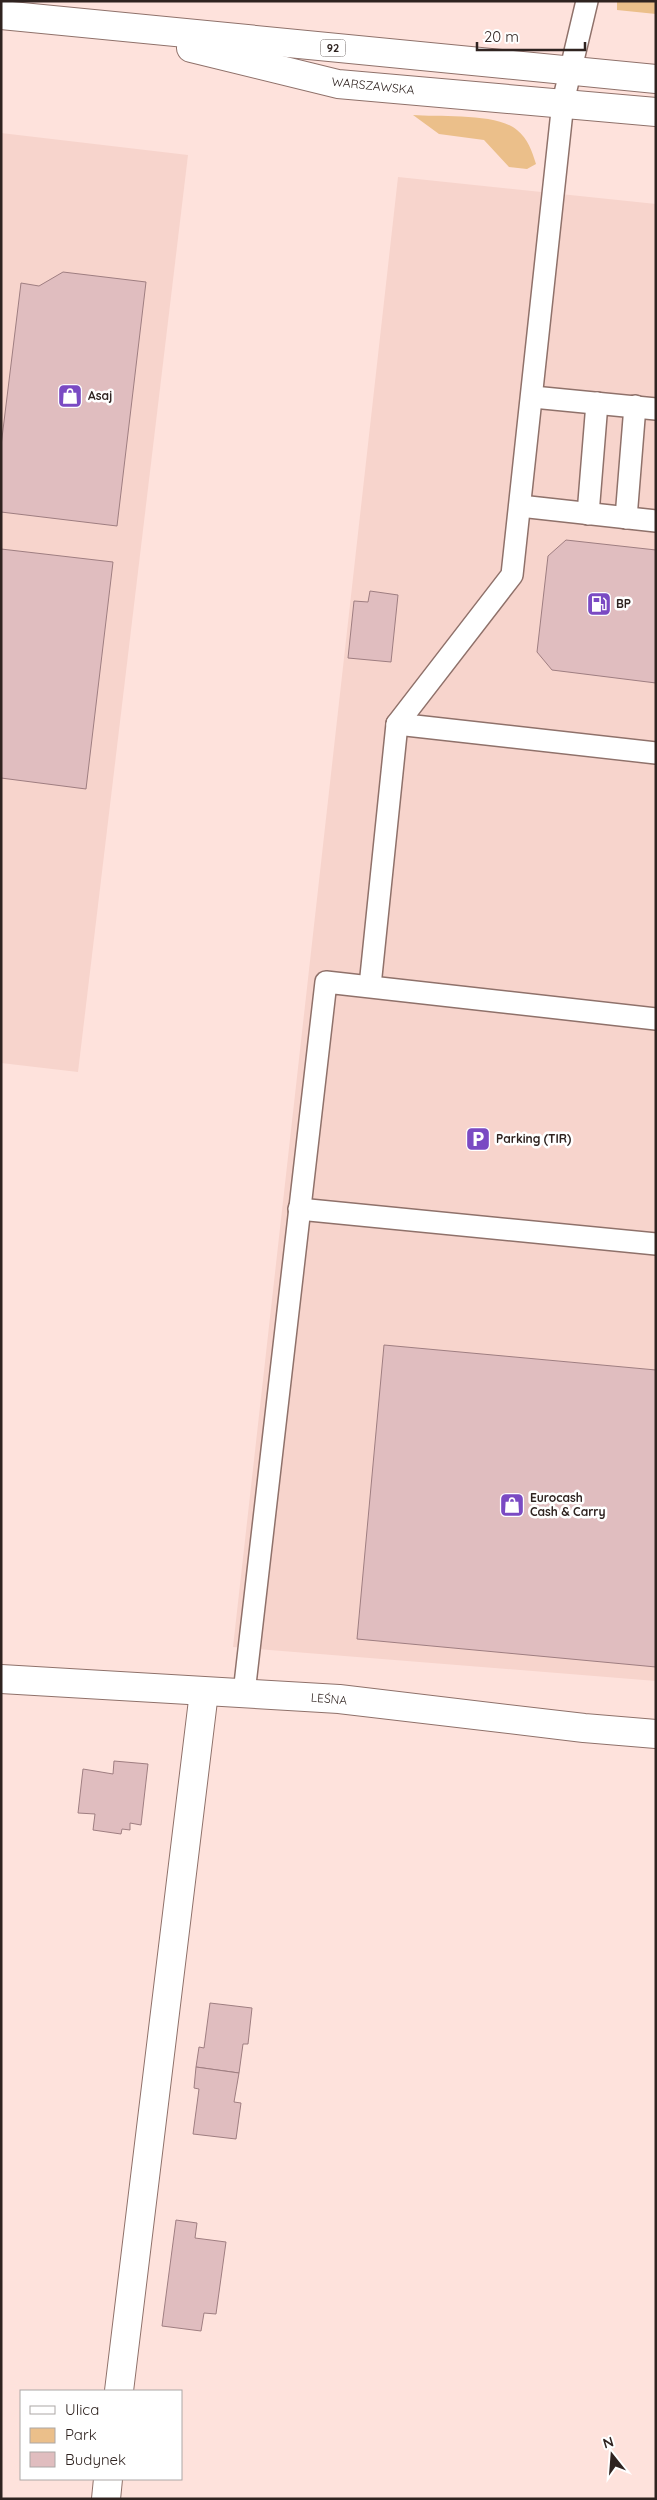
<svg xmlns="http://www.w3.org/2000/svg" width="657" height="2500" font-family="Quicksand,sans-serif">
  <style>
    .built { fill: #f7d4cc }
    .green { fill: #ebbf8a }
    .building { fill: #e0bdbf; stroke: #9f7e81 }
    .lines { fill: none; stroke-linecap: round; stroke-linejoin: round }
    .service-casing { stroke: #8f716a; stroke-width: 24 }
    .minor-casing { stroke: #8f716a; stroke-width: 30 }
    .primary-casing { stroke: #8f716a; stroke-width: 30 }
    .service { stroke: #fff; stroke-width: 21 }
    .minor { stroke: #fff; stroke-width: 28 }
    .primary { stroke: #fff; stroke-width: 28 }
    .labels { text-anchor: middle; stroke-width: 5; stroke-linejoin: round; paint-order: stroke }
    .shield { fill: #fff; stroke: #6d6563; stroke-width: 1 }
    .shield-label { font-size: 11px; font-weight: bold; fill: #2f2320 }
    .street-label { font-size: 12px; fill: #2f2320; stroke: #fff }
    .poi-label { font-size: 12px; font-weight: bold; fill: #2f2320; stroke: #fff; text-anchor: start }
  </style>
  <rect width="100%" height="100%" fill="#fee2dc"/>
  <g class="built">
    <path d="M1,133L188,155L78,1072L1,1063Z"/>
    <path d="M398,177L656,204V1681L233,1647Z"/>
  </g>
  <g class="green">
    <path d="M617,1H656V14L617,10Z"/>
    <path d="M413,115C439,117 498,113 517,130C528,139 532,151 536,164L527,169L509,167L484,140L439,134Z"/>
  </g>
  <g class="building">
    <path d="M63,272L146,282L117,526L1,512V446L21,283L39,286Z"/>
    <path d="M566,540L656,550V683L552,670L537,652L548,556Z"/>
    <path d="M1,549L113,562L86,789L1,778Z"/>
    <path d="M370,591L398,595L391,662L348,658L354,601L368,602Z"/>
    <path d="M384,1345L656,1370V1667L357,1639Z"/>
    <path d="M114,1761L148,1764L141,1825L130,1823V1830L122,1829L121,1834L93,1830L95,1814L78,1813L83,1769L113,1774Z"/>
    <path d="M210,2003L252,2008L248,2044H243L239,2073L196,2067L199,2047L204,2048Z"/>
    <path d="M196,2067L239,2073L234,2102L241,2103L236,2139L193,2134L199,2089L194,2088Z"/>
    <path d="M176,2220L197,2223L195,2238L226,2242L216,2314L204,2313L201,2331L162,2326Z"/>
  </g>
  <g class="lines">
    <defs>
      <g id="service">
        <path d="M587,1L563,102L512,575L397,724L656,753"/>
        <path d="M533,397L656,409"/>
        <path d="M520,506L656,521"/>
        <path d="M588,514L597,403"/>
        <path d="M626,518L635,406"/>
        <path d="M370,986L397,724"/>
        <path d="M299,1209L656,1244"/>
        <path d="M244,1693L326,982L656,1019"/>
      </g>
      <g id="minor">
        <path d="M1,1679L339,1699L584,1728L656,1734"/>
        <path d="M119,2391L204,1692"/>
        <path d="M106,2499L108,2479"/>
      </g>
      <g id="primary">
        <path d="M1,15L656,79"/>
        <path d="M191,48L338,84L656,112"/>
      </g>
    </defs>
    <use href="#service" class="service-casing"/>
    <use href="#minor" class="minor-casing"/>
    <use href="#primary" class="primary-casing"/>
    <use href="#service" class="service"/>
    <use href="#minor" class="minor"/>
    <use href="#primary" class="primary"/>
  </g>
  <defs>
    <symbol id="shop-square" viewBox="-11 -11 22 22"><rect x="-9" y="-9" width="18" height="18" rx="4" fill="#7a4ac3" stroke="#fff"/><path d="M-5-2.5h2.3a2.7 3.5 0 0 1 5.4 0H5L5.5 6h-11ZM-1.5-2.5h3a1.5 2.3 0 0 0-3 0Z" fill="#fff"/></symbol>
    <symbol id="fuel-square" viewBox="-11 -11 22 22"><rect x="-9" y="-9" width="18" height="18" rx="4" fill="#7a4ac3" stroke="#fff"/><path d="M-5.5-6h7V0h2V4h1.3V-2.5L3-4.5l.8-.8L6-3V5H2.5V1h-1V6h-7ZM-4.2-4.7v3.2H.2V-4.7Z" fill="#fff"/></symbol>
    <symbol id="parking-square" viewBox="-11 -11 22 22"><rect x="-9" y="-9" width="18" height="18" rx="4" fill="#7a4ac3" stroke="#fff"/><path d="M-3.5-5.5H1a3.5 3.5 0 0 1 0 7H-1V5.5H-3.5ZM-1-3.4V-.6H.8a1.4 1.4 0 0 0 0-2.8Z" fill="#fff"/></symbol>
  </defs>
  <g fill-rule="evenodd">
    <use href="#shop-square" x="56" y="382" width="28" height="28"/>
    <use href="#fuel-square" x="585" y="590" width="28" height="28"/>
    <use href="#parking-square" x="464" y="1125" width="28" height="28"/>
    <use href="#shop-square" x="498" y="1491" width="28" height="28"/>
  </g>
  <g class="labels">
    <rect class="shield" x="320.5" y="39.5" width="25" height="17" rx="4"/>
    <g class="shield-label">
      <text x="333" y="52">92</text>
    </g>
    <g class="street-label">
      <text transform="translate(373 86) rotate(6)" y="4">WARSZAWSKA</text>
      <text transform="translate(329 1699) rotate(5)" y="4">LEŚNA</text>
    </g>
    <g class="poi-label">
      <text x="88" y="400">Asaj</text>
      <text x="616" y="608">BP</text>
      <text x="496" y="1143">Parking (TIR)</text>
      <text x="530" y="1502">Eurocash<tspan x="530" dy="14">Cash &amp; Carry</tspan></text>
    </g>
  </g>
  <rect width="657" height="2500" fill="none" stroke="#2f2320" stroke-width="5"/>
  <rect x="20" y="2390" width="162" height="90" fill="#ffffff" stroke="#aca7a6"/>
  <rect x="30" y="2406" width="25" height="8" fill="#ffffff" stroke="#aca7a6"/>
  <text x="65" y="2415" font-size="15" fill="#2f2320">Ulica</text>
  <rect x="30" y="2428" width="25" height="15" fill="#ebbf8a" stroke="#aca7a6"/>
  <text x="65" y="2440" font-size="15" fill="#2f2320">Park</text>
  <rect x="30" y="2452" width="25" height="15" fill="#e0bdbf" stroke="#aca7a6"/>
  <text x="65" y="2465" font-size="15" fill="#2f2320">Budynek</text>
  <g transform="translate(612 2455) rotate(343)" stroke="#ffffff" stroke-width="4" paint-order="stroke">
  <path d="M0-4L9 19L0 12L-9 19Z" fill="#2f2320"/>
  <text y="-8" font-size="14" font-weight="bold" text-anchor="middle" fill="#2f2320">N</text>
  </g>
  <path d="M477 42v8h108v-8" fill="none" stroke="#2f2320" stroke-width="2.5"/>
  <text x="484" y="42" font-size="15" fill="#2f2320" stroke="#ffffff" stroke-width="4" paint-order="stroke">20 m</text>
</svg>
